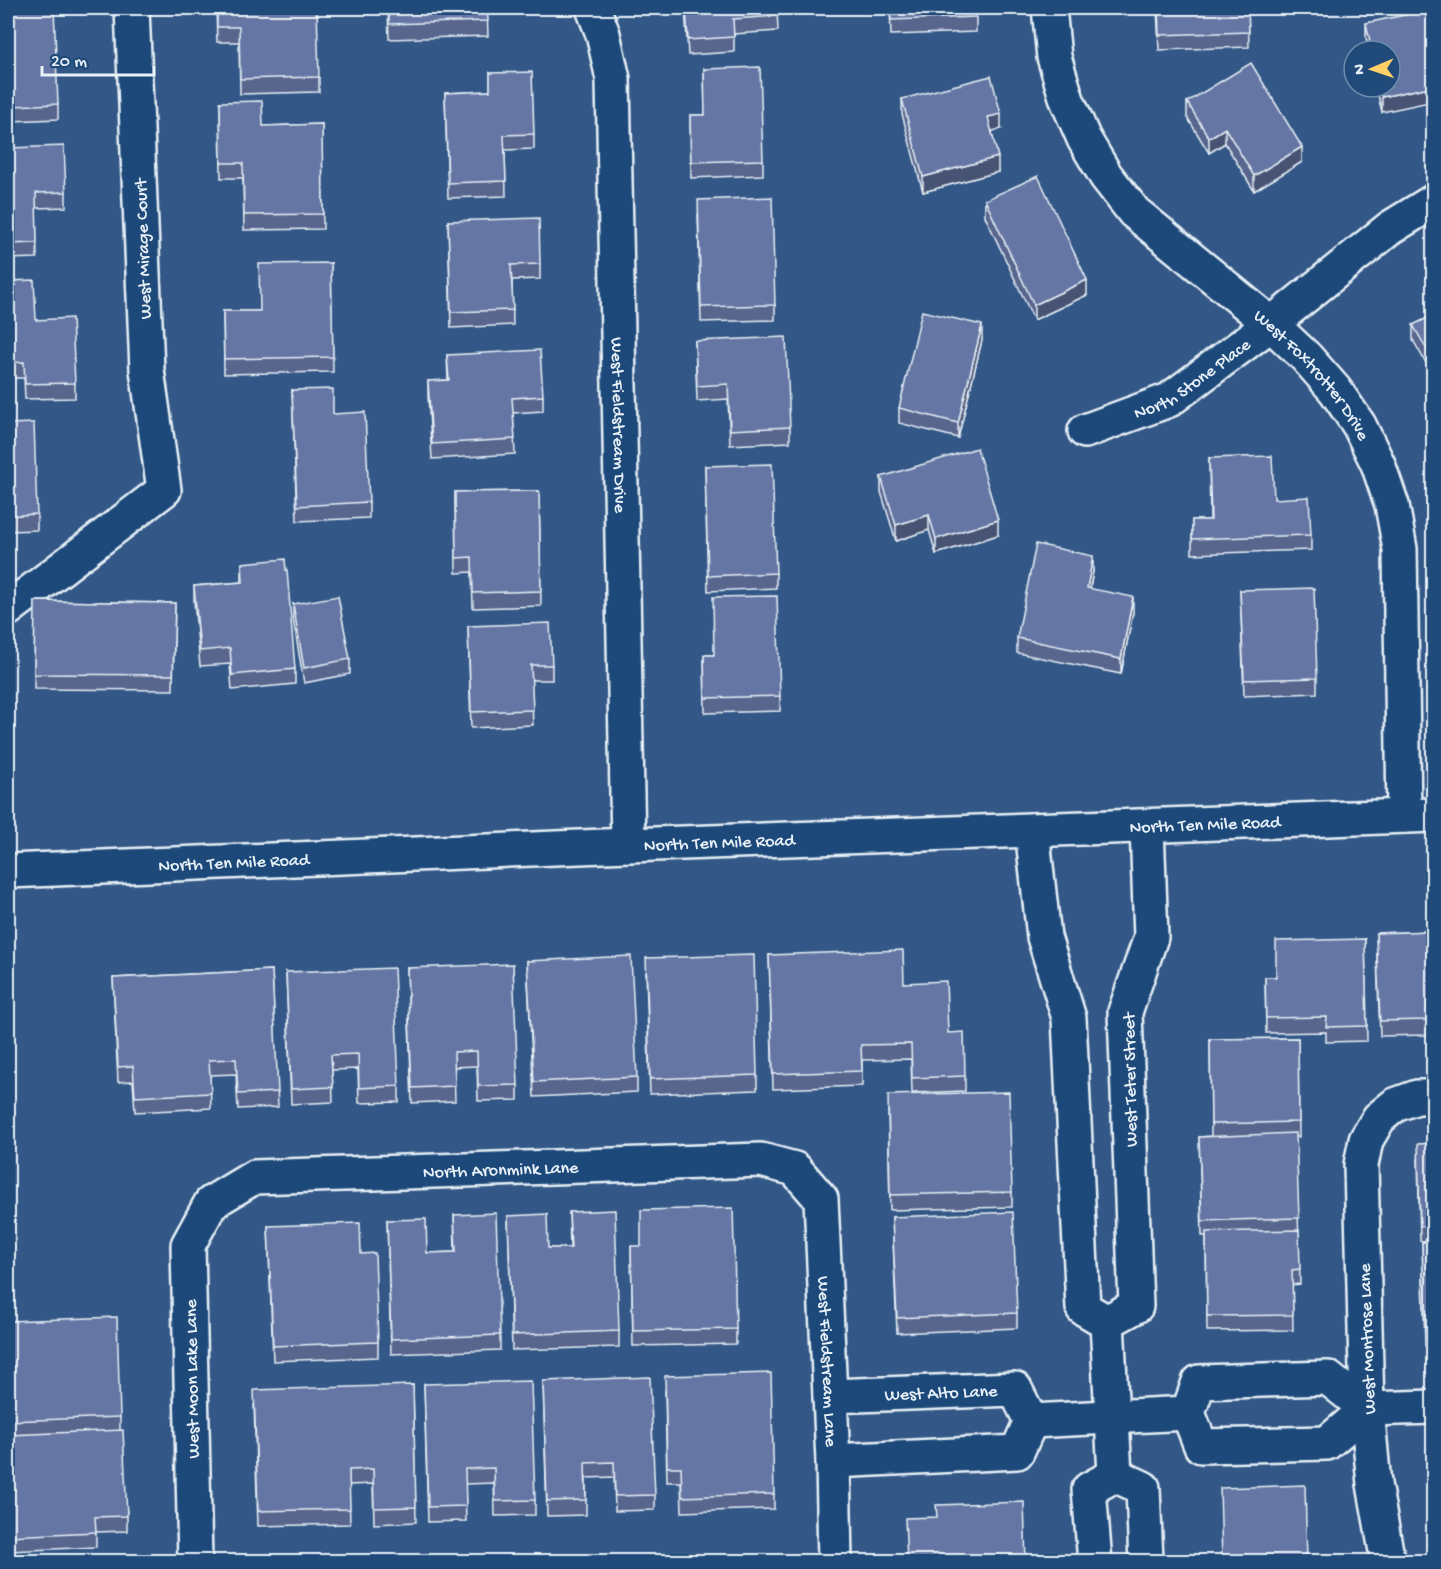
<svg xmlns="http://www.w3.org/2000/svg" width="1441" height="1569" font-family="'Gochi Hand',sans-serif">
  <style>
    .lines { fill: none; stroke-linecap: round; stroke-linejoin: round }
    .minor-casing { stroke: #e8f1f8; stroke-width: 38 }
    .major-casing { stroke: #e8f1f8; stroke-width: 38 }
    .minor { stroke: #1f4a7a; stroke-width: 33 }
    .major { stroke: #1f4a7a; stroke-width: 33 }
    .wall { fill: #58658d; stroke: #e8f1f8; stroke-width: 1.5 }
    .shaded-wall { fill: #475373; stroke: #e8f1f8; stroke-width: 1.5 }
    .building { fill: #6676a4; stroke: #e8f1f8; stroke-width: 1.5 }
    .labels { text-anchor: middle; stroke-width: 6; stroke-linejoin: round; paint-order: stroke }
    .street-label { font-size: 18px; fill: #e8f1f8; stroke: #1f4a7a }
  </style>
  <rect width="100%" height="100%" fill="#335786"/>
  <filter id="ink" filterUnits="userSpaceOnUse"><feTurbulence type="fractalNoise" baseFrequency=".0167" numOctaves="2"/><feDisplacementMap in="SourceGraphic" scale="12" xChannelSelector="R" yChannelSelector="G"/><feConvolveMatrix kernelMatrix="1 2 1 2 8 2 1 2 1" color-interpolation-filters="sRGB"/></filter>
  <g filter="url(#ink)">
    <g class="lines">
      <defs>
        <g id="minor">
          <path id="s1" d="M593,8L603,34L613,79L628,845"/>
          <path id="s2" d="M1049,8L1054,57L1067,100L1084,139L1106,176L1134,212L1271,324L1306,357L1335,390L1359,425L1378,464L1392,505L1400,549L1404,816"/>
          <path id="s3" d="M1085,431L1169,400L1271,324L1390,228L1434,201"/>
          <path d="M8,609L164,490L147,370L132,8"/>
          <path d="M1032,830L1044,937L1069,1018L1083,1308L1107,1322"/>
          <path d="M1107,1322L1136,1306L1125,1012L1151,937L1147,826"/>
          <path d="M1107,1322L1115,1475"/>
          <path d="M1328,1378L1367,1409L1327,1443L1201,1446L1188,1413L1199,1382Z"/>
          <path id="s4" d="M830,1396L1015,1389L1031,1421"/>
          <path d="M1367,1409L1434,1407"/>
          <path d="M1031,1421L1188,1413"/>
          <path d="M833,1461L1017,1452L1031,1421"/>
          <path d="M1115,1475L1143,1488L1146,1562"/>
          <path id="s5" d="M195,1562L188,1245L211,1203L254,1177L761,1160L795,1169L821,1199L833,1461L835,1562"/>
          <path d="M1095,1562L1089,1489L1115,1475"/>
          <path d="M1388,1562L1374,1484L1367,1409L1361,1165L1366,1140L1379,1118L1395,1105L1417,1097H1434"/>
        </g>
        <g id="major">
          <path id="s6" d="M8,871L628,845L1434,815"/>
        </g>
      </defs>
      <use href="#minor" class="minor-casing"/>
      <use href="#major" class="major-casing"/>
      <use href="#minor" class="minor"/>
      <use href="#major" class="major"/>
    </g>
    <g class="wall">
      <path d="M8,8L58,104V119L12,121V92L8,93Z"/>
      <path d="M216,8L319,77V92L240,94L239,42H217Z"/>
      <path d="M388,8H487L488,36L389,39Z"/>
      <path d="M685,8H777L778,31L734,34V52L688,55Z"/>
      <path d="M890,8H976V32L891,35Z"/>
      <path d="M1157,8H1248L1249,47L1159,50Z"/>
      <path d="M1434,9L1382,112L1376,87H1390V51H1369L1366,38V23Z"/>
      <path d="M704,69L763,160V175L691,178L690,115H705Z"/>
      <path d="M490,73L534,134V149L505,150L506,196L448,198L445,93L490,91Z"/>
      <path d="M902,99L1001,129L992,131L998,172L923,192L902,114Z"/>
      <path d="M220,102L263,126L322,124L323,229L244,230L243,178H221Z"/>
      <path d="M1187,102L1302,162L1254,191L1225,143L1209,153L1187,117Z"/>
      <path d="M8,148L66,192V207L36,208L37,258L8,259Z"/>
      <path d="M985,200L1087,295L1034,320L985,216Z"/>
      <path d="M698,215L775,305V320L701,322Z"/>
      <path d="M448,221L540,264V279L512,280L513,325L451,328Z"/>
      <path d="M331,263L333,372L224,374L223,311H259Z"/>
      <path d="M8,281L36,320L75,383V398L25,399L24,378H8Z"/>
      <path d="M1434,315V377L1413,340V325Z"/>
      <path d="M982,340L958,438L899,423V408Z"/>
      <path d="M695,341L790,427V442L730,445L728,399L697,401Z"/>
      <path d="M447,355L543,396V411L513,413L515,454L432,459L428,396V381L448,380Z"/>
      <path d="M292,390L333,414L369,502V518L297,521Z"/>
      <path d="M8,424L37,514V530L8,531Z"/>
      <path d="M1209,458L1274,499L1311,535V550L1192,554V520H1210Z"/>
      <path d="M705,466L776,573V588L708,591Z"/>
      <path d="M881,477L998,535L936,554L929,530L896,541L881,492Z"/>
      <path d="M539,491L541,606L473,608L472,572L456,573L455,492Z"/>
      <path d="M242,563L295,669V684L232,690L230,664L200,666L194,601V586L242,582Z"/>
      <path d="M1093,571L1090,589L1133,612L1121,674L1017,653V638Z"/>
      <path d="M1240,590L1317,678V693L1244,696Z"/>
      <path d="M35,601L175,603L173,690L34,689Z"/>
      <path d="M293,604L350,659V674L304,683L293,619Z"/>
      <path d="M468,626L552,665V680H531L533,725L471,728Z"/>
      <path d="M704,655H714L780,696V711L705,713Z"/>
      <path d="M1434,931V1018H1428V1035L1380,1036L1376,933Z"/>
      <path d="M1365,939L1367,1041L1326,1042V1032L1266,1033L1265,977H1276Z"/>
      <path d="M769,955L904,983L948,1033L965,1076V1091L912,1093L911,1059L862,1060V1086L773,1089Z"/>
      <path d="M527,961L637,1077V1092L534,1097Z"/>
      <path d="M407,968L518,1085V1100L478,1101L477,1066L454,1067L455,1101L412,1103Z"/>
      <path d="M272,970L278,1107L238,1109L236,1074L210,1075L211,1108L135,1112L133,1081L118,1082L113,978Z"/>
      <path d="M286,972L399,1086V1102L359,1103L358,1069L332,1070L333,1102L291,1104Z"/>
      <path d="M646,973L757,1075V1090L650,1094Z"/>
      <path d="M1298,1038L1299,1137H1296L1300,1284L1292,1285L1293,1330L1207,1331L1206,1236H1202L1199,1137L1211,1136L1210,1039Z"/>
      <path d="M888,1110L1012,1192V1207L890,1210Z"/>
      <path d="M1434,1143V1240L1420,1241L1418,1159Z"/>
      <path d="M569,1212L619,1331V1347L512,1350L508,1216L548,1248H570Z"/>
      <path d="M454,1215L500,1335V1350L391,1354L387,1220L427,1253L455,1252Z"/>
      <path d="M892,1217L1017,1313V1328L897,1333Z"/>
      <path d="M268,1226L361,1254L378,1342V1357L273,1361Z"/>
      <path d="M1422,1242H1434V1346H1425Z"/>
      <path d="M631,1246L736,1329V1344L633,1346Z"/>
      <path d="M8,1321L120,1417V1430L127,1516V1531L96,1532V1547L9,1551L8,1526Z"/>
      <path d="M543,1381L655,1495V1510L615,1511L614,1477L586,1478V1515L547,1516Z"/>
      <path d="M424,1384L535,1500V1515L495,1516L494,1483L465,1484L466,1521L428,1522Z"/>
      <path d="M413,1385L416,1522L374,1524L373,1484L349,1485L350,1524L258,1526L254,1405Z"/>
      <path d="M665,1391L774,1494V1509L682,1512L681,1482H667Z"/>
    </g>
    <g class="shaded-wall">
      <path d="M1434,86V101L1382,112V97Z"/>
      <path d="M1001,114V129L988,132V117Z"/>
      <path d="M1225,128V143L1209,153V138Z"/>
      <path d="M1302,147V162L1254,191V176Z"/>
      <path d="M998,157V172L923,192V177Z"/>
      <path d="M1087,280V295L1034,320V305Z"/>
      <path d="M982,325V340L958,438V423Z"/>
      <path d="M929,515V530L896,541V525Z"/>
      <path d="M998,520V535L936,554V539Z"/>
      <path d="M1093,556V571L1087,603V588Z"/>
      <path d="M1133,597V612L1121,674V659Z"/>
    </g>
    <g class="building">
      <path d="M8,8H54L58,104L12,106V77L8,78Z"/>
      <path d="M217,8H317L319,77L240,79L239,27H217Z"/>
      <path d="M389,8H487L488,21L389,24Z"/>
      <path d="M686,8H777L778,16L733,19L734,37L688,40Z"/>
      <path d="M890,8H976V17L891,20Z"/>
      <path d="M1158,8H1248L1249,32L1159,35Z"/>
      <path d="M1434,9V86L1382,97L1380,87H1390V51H1372L1366,23Z"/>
      <path d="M1251,63L1302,147L1254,176L1225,128L1209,138L1187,102Z"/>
      <path d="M760,67L763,160L691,162L690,115H705L704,69Z"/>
      <path d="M532,72L534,134L504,135L506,181L448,183L445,93L490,91V73Z"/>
      <path d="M991,76L1001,114L988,117L998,157L923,177L902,99Z"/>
      <path d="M262,101L263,126L322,124L323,214L244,215L243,163H221L220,102Z"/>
      <path d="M64,146L66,192L36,193L37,243L8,244V148Z"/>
      <path d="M1038,176L1087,280L1034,305L985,200Z"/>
      <path d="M772,197L775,305L701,307L698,200Z"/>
      <path d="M539,218L540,264L511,265L513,310L451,312L448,221Z"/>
      <path d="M331,263L333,357L224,359L223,311H260L259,264Z"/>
      <path d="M34,280L36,320L72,318L75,383L25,384L24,362L8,363V281Z"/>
      <path d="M922,311L982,325L958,423L899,408Z"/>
      <path d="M1434,315V362L1413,325Z"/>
      <path d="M786,337L790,427L730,430L728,384L697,386L695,341Z"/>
      <path d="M540,350L543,396L512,398L515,439L432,444L428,381L449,380L447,355Z"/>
      <path d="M333,389V414L365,412L369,502L297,506L292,390Z"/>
      <path d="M34,423L37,514L8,516V424Z"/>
      <path d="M977,448L998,520L936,539L929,515L896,525L881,477Z"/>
      <path d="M1272,456L1274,499L1309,497L1311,535L1192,539V520H1211L1209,458Z"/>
      <path d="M772,464L776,573L708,576L705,466Z"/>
      <path d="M539,491L541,591L473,593L472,557L456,558L455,492Z"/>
      <path d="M1036,544L1093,556L1087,588L1133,597L1121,659L1017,638Z"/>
      <path d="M285,559L286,570H287L295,669L232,675L230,648L200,651L194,586L243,582L242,563Z"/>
      <path d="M1314,588L1317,678L1244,680L1240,590Z"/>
      <path d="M338,596L350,659L304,668L293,604Z"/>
      <path d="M777,596L780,696L705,698L704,655H714L713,597Z"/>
      <path d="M35,601L175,603L173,675L34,674Z"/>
      <path d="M550,623L552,665H531L533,710L471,712L468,626Z"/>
      <path d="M1434,931V1003H1428V1020L1380,1021L1376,933Z"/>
      <path d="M1365,939L1367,1026L1326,1027L1327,1017L1266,1018L1265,977H1276V941Z"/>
      <path d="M903,950L904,983L946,981L948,1033L964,1032L965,1076L912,1078L911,1044L861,1045L862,1071L773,1074L769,955Z"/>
      <path d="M754,955L757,1075L650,1079L646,958Z"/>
      <path d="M631,956L637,1077L534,1082L527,961Z"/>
      <path d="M513,964L518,1085L478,1086L477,1051L454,1052L455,1086L412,1088L407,968Z"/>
      <path d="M394,968L399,1086L359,1088L358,1054L331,1055L333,1087L291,1089L286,972Z"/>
      <path d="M272,970L278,1092L238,1094L236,1059L209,1060L211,1093L135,1097L133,1066L118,1067L113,978Z"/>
      <path d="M1298,1038L1299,1122L1211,1124L1210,1039Z"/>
      <path d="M1009,1092L1012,1192L890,1195L888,1095Z"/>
      <path d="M1296,1133L1299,1218L1202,1221L1199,1137Z"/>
      <path d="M1434,1143V1225L1420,1226L1418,1144Z"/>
      <path d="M733,1208L736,1329L633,1331L631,1246H641V1210Z"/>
      <path d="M615,1210L619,1331L512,1335L508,1216L547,1214L548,1248H571L569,1212Z"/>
      <path d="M1013,1212L1017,1313L897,1318L892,1217Z"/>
      <path d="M496,1213L500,1335L391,1339L387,1220L426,1219L427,1253L456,1252L454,1215Z"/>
      <path d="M360,1223L361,1254L375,1253L378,1342L273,1346L268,1226Z"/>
      <path d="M1299,1230L1300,1269L1292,1270L1293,1315L1207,1316L1206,1232Z"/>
      <path d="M1422,1242H1434V1331H1425Z"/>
      <path d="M117,1317L120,1417L8,1421V1321Z"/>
      <path d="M771,1373L774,1494L682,1497L681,1467H667L665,1376Z"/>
      <path d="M650,1377L655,1495L615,1496L614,1462L585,1463L586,1500L547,1501L543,1381Z"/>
      <path d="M531,1381L535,1500L495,1501L494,1468L465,1469L466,1506L428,1507L424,1384Z"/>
      <path d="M413,1385L416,1507L374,1508L373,1469L349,1470L350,1509L258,1511L254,1390Z"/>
      <path d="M123,1430L127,1516L95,1517L96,1532L9,1536L8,1511V1435Z"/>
      <path d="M1305,1485L1307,1562H1222L1220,1488Z"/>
      <path d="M1024,1502L1026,1562H907L905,1518L937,1517L936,1505Z"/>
    </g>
  </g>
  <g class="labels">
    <g class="street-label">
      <text transform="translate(142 249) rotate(-92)" y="6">West Mirage Court</text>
      <text dy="6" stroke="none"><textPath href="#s3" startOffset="120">North Stone Place</textPath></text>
      <text dy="6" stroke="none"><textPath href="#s2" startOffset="468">West Foxtrotter Drive</textPath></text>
      <text dy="6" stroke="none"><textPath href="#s1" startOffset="420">West Fieldstream Drive</textPath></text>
      <text dy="6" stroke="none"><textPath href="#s6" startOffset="1198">North Ten Mile Road</textPath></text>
      <text dy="6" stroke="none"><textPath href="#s6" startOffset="712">North Ten Mile Road</textPath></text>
      <text dy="6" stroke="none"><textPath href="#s6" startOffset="226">North Ten Mile Road</textPath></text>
      <text transform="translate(1129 1080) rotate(-91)" y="6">West Teter Street</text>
      <text dy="6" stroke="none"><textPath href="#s5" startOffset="662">North Aronmink Lane</textPath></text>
      <text transform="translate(1366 1339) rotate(-92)" y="6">West Montrose Lane</text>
      <text dy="6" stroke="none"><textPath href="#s5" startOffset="1160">West Fieldstream Lane</textPath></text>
      <text transform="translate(191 1379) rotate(-91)" y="6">West Moon Lake Lane</text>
      <text dy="6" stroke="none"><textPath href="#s4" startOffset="111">West Alto Lane</textPath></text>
    </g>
  </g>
  <rect width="1441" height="1569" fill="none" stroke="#1f4a7a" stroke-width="30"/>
  <rect x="15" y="15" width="1411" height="1539" fill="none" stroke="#e8f1f8" stroke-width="2" filter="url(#ink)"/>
  <g transform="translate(1372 69) rotate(268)"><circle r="28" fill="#1f4a7a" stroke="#6f8dac" stroke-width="1.5"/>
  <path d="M0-4.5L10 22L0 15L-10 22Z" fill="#ffd166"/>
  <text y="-9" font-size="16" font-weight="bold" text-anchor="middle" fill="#e8f1f8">N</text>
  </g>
  <path d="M42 66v9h112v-9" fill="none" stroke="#e8f1f8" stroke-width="3"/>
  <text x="51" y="66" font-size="18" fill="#e8f1f8" stroke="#1f4a7a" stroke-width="4.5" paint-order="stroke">20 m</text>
</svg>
